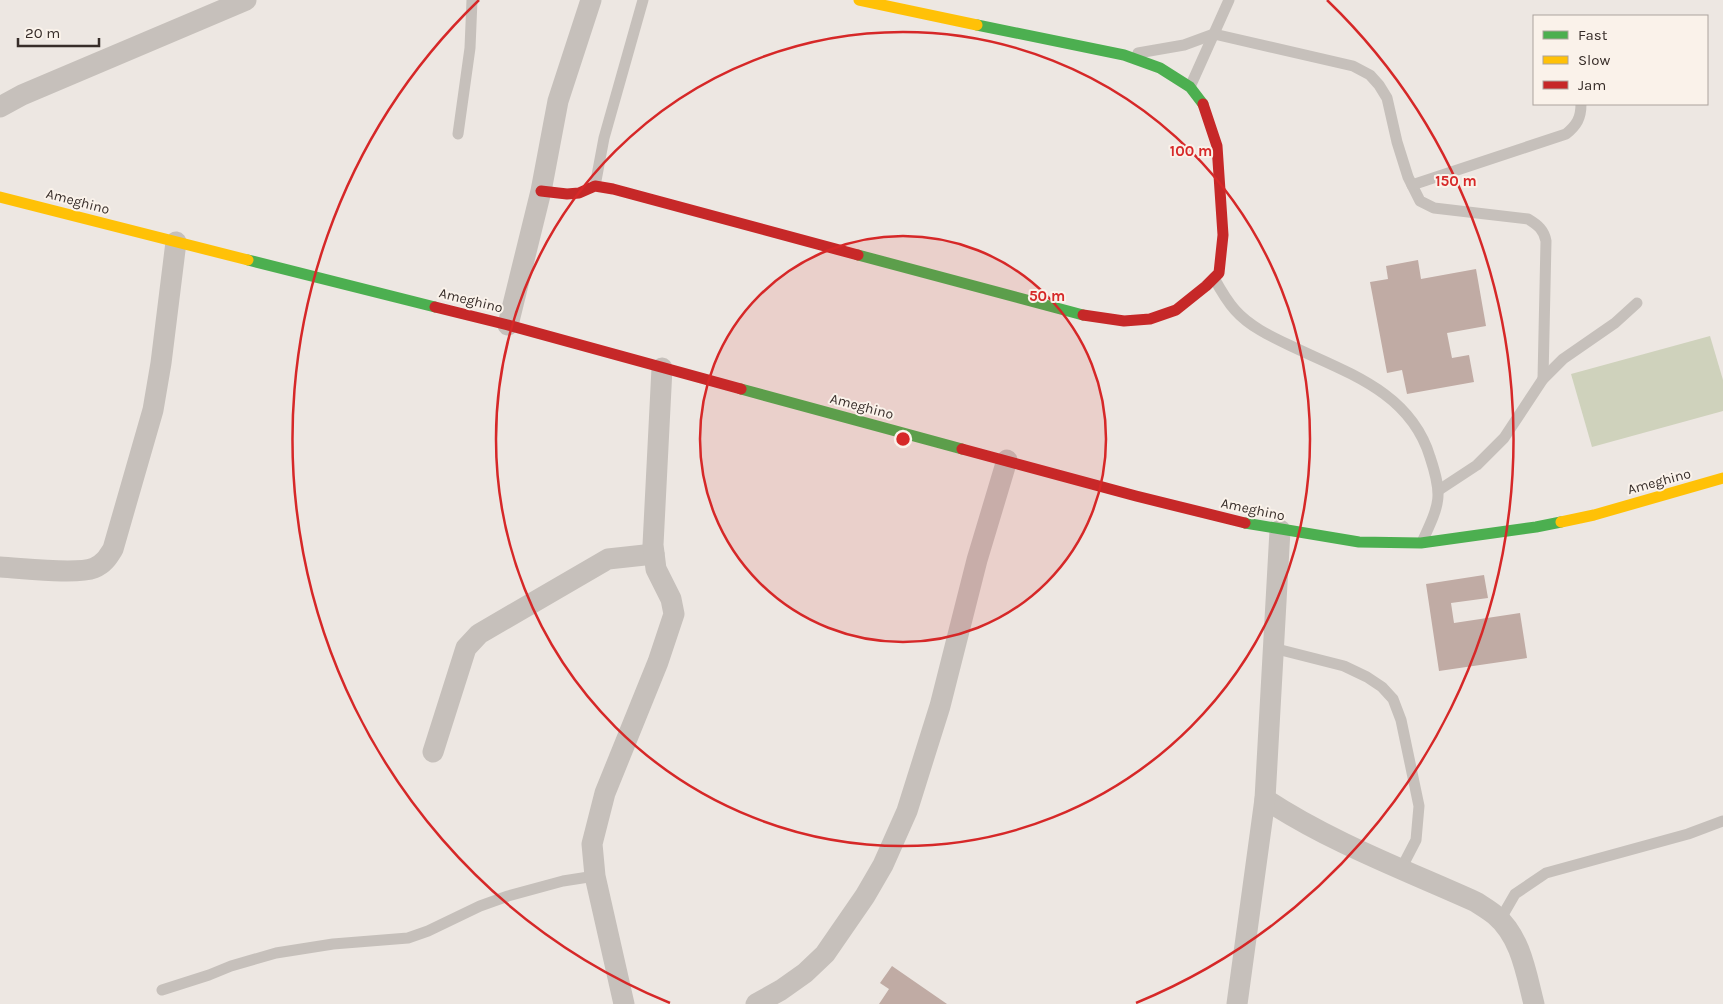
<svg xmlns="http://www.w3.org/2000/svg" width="1723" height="1004" font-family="Karla,sans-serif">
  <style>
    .pitch { fill: #cfd2bc }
    .building { fill: #c0aba4 }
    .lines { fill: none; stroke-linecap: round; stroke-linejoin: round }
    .lane { stroke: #c6c0bb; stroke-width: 11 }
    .street { stroke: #c6c0bb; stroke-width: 21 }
    .fast { stroke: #4caf50; stroke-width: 11 }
    .slow { stroke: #ffc107; stroke-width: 11 }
    .jam { stroke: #c62828; stroke-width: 11 }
    .ring { fill: none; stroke: #d62828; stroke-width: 2.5 }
    .labels { text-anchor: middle; stroke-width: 4; stroke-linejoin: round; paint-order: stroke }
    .street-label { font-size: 14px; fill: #372d29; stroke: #faf2ea }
    .centre { fill: #d62828; stroke: #faf2ea; stroke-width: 2.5 }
    .ring-label { font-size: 15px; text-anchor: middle; font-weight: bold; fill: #d62828; stroke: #faf2ea; stroke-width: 4; stroke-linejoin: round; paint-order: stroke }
  </style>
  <rect width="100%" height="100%" fill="#ede7e2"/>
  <path class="pitch" d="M1710,336L1723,380V411L1592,447L1571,374Z"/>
  <g class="building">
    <path d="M1418,260L1421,279L1476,269L1486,326L1447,333L1452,358L1469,355L1474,382L1407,394L1402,370L1387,373L1370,282L1388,279L1386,266Z"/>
    <path d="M1484,575L1488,598L1451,603L1454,623L1520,613L1527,658L1439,671L1426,584Z"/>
    <path d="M892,966L947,1004H879L889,989L880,983Z"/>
  </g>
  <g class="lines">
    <g class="lane">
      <path d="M1138,53L1184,45L1214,34L1353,66L1370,75L1379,85L1387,98L1397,142L1408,177L1420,201L1434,208L1528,219C1538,225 1544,230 1546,241L1543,379"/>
      <path d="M1190,87L1229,0"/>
      <path d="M458,134L470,48L472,0"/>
      <path d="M1412,185L1566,134C1577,125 1581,118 1581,104"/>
      <path d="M595,186L604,138L643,0"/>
      <path d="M1214,278C1220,289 1226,300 1235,310C1249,326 1270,336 1289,345C1345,372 1410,391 1430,457C1443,496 1440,503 1423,540"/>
      <path d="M1439,490L1477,465L1504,438L1543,379L1563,359L1615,323L1637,303"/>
      <path d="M1273,648L1344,666L1367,677L1382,687L1393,699L1401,720L1419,806L1416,840L1401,869"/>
      <path d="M1500,920L1515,894L1546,873L1688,834L1723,821"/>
      <path d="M162,990L209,975L231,966L276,953L333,944L408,938L428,931L480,906L508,896L563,881L595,876"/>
    </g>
    <g class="street">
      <path d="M0,107L22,95L246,0"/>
      <path d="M508,325L541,191L558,101L591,0"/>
      <path d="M0,567C22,568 76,575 94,568C104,564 108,557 113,549L153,410L161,363L176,242"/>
      <path d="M433,752L466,648L479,634L608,559L654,554"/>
      <path d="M1265,799C1330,842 1405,870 1476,902C1482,906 1489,910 1495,915C1521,937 1526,973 1534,1004"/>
      <path d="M624,1004L595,876L592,844L605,793L658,662L674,614L671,599L656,569L653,545L662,368"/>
      <path d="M756,1004L781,990L805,973L825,954L865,896L883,865L907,811L940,706L977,560L1007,460"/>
      <path d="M1237,1004L1265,799L1280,530"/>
    </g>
    <g class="fast">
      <path d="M977,25L1124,55L1160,68L1190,87L1203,104"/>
      <path d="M858,255L1083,315"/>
      <path d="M248,260L435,307"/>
      <path d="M741,389L962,449"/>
      <path d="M1245,523L1359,542L1421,543L1536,527L1561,522"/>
    </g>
    <g class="slow">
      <path d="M859,0L977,25"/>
      <path d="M0,197L248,260"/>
      <path d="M1561,522L1594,515L1723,478"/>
    </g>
    <g class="jam">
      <path d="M541,191L567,194L579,193L595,186L613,189L858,255"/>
      <path d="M435,307L508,325L741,389"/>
      <path d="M1083,315L1124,321L1150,319L1176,310L1206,286L1219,273L1223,235L1217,146L1203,104"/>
      <path d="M962,449L1136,496L1245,523"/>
    </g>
  </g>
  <circle cx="903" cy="439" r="203" fill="#d62828" fill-opacity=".12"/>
  <g class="ring">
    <circle cx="903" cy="439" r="203"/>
    <circle cx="903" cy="439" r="407"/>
    <path d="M670 1003A610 610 0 0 1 479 0M1327 0A610 610 0 0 1 1136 1003"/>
  </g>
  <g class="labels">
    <g class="street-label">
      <text transform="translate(78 201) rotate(15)" y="5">Ameghino</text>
      <text transform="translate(471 300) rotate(14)" y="5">Ameghino</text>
      <text transform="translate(862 406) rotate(15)" y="5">Ameghino</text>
      <text transform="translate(1659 481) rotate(-15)" y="5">Ameghino</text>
      <text transform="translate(1253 509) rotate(12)" y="5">Ameghino</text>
    </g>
  </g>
  <circle cx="903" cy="439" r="8" class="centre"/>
  <g class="ring-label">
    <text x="1191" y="156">100 m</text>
    <text x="1456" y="186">150 m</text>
    <text x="1047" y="301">50 m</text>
  </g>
  <rect x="1533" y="15" width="175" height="90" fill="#faf2ea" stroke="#aca39d"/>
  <rect x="1543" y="31" width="25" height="8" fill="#4caf50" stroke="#aca39d"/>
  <text x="1578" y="40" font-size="15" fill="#372d29">Fast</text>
  <rect x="1543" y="56" width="25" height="8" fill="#ffc107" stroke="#aca39d"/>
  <text x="1578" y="65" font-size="15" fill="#372d29">Slow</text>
  <rect x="1543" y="81" width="25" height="8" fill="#c62828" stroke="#aca39d"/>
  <text x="1578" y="90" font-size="15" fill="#372d29">Jam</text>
  <path d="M18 38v8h81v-8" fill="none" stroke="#372d29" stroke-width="2.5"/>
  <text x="25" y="38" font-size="15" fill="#372d29" stroke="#faf2ea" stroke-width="4" paint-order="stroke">20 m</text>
</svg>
